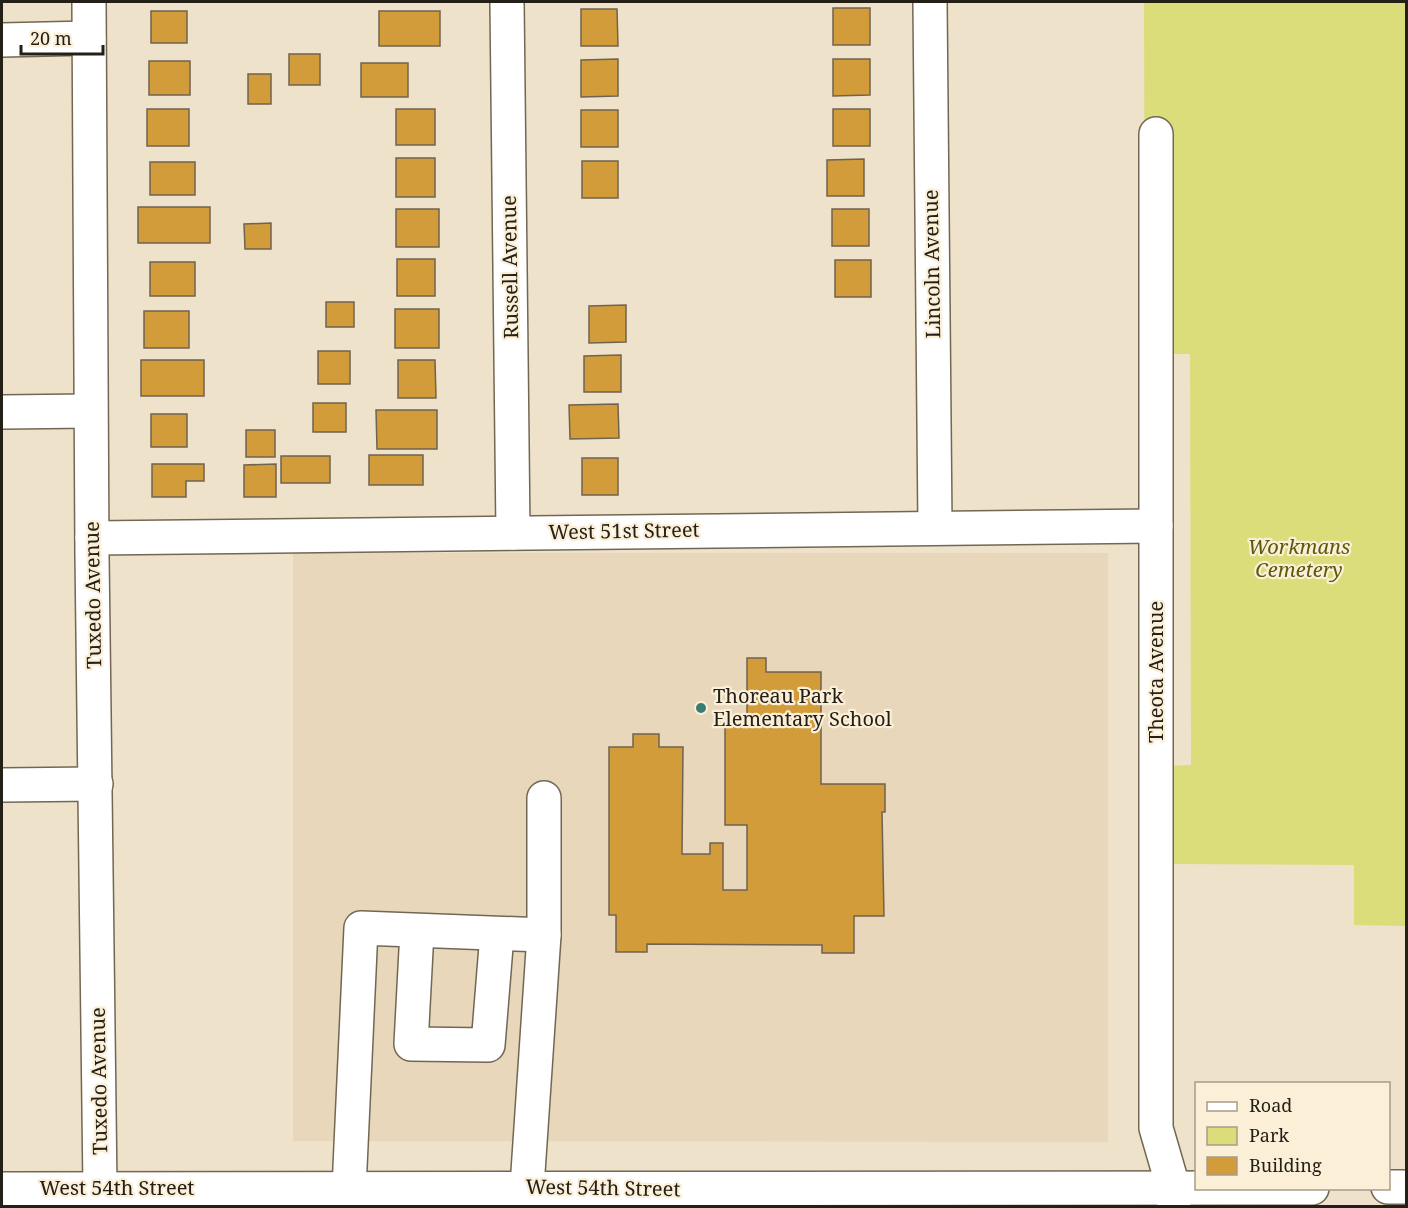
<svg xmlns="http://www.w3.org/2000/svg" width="1408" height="1208" font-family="'Noto Serif',serif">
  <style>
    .built { fill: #e8d7ba }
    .green { fill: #dadd79 }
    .building { fill: #d29c3b; stroke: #706350; stroke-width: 1.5 }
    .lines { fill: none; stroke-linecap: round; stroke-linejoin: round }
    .minor-casing { stroke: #726753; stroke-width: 36 }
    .minor { stroke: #fff; stroke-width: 33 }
    .poi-dot { fill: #387d73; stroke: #fcefd8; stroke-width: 2 }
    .labels { text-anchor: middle; stroke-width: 4.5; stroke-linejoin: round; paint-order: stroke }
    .street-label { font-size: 20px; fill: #242017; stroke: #fcefd8 }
    .park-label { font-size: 20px; font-style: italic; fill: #595a0a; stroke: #fcefd8 }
    .poi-label { font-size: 20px; fill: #242017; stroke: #fcefd8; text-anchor: start }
  </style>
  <rect width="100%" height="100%" fill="#efe2cb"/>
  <path class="built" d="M293,553H1108V1142L293,1141Z"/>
  <path class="green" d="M1144,2H1406V926L1354,925V865L1168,864L1169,766L1191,765L1190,354H1145Z"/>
  <g class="building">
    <rect x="833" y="8" width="37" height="37"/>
    <path d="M581,9H617L618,46H581Z"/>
    <rect x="151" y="11" width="36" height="32"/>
    <rect x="379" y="11" width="61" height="35"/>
    <rect x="289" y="54" width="31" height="31"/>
    <path d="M618,59V96L581,97V60Z"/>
    <path d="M833,59H870V95L833,96Z"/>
    <rect x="149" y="61" width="41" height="34"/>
    <rect x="361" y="63" width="47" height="34"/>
    <rect x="248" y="74" width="23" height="30"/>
    <rect x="147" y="109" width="42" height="37"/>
    <rect x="396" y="109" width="39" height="36"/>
    <rect x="833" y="109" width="37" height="37"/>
    <rect x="581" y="110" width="37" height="37"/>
    <rect x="396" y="158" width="39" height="39"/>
    <path d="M864,159V196H827V160Z"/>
    <rect x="582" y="161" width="36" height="37"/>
    <rect x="150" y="162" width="45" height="33"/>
    <rect x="138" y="207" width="72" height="36"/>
    <rect x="396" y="209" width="43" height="38"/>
    <rect x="832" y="209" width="37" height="37"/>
    <path d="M271,223V249H245L244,224Z"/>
    <rect x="397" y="259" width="38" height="37"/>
    <rect x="835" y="260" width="36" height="37"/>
    <rect x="150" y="262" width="45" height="34"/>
    <rect x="326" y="302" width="28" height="25"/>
    <path d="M626,305V342L589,343V306Z"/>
    <rect x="395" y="309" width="44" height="39"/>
    <rect x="144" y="311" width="45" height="37"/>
    <rect x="318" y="351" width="32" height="33"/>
    <path d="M621,355V392H584V356Z"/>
    <rect x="141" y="360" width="63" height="36"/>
    <path d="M398,360H435L436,398H398Z"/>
    <rect x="313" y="403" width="33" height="29"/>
    <path d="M618,404L619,438L570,439L569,405Z"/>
    <path d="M376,410H437V449H377Z"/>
    <rect x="151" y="414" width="36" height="33"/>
    <rect x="246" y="430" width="29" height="27"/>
    <rect x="369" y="455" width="54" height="30"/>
    <rect x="281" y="456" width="49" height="27"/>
    <rect x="582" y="458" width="36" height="37"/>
    <path d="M152,464H204V481H186V497H152Z"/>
    <path d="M276,464V497H244V465Z"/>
    <path d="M747,658H766V672H821V784H885V812H882L884,916H854V953H822V945L647,944V952H616V915H609V747H633V734H659V747H683L682,854H710V843H723V890H747V825H725V727H747Z"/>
  </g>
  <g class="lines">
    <defs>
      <g id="minor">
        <path d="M89,2L92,555L100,1188"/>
        <path d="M507,2L513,533"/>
        <path d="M930,2L935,527"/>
        <path d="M2,40L89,38"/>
        <path d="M1156,134V1128L1174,1190V1206"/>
        <path d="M2,412L90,411"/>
        <path d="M92,538L1156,526"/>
        <path d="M2,785L96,784"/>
        <path d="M417,931L411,1044L488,1045L497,934"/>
        <path d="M527,1187L544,935V798"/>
        <path d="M1388,1187H1406"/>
        <path d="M2,1189L1312,1188"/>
        <path d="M349,1189L361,928L544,935"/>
      </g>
    </defs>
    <use href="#minor" class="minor-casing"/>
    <use href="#minor" class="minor"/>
  </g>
  <circle class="poi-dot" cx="701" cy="708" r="6"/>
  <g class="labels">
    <g class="street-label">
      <text transform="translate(932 264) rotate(-91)" y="7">Lincoln Avenue</text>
      <text transform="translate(510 267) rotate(-91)" y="7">Russell Avenue</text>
      <text transform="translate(624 531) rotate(-1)" y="7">West 51st Street</text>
      <text transform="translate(93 595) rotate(-91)" y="7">Tuxedo Avenue</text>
      <text transform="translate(1156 672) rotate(-90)" y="7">Theota Avenue</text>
      <text transform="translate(99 1081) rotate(-91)" y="7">Tuxedo Avenue</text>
      <text x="117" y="1195">West 54th Street</text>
      <text transform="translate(603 1188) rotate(1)" y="7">West 54th Street</text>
    </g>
    <g class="park-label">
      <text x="1299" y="554">Workmans<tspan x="1299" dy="23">Cemetery</tspan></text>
    </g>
    <g class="poi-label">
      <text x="713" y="703">Thoreau Park<tspan x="713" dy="23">Elementary School</tspan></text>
    </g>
  </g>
  <rect width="1408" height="1208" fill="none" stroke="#242017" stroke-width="6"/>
  <rect x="1195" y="1082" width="195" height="108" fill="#fcefd8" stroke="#a69c8b" stroke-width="1.5"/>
  <rect x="1207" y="1102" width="30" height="9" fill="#ffffff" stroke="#a69c8b" stroke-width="1.5"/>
  <text x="1249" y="1112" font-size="18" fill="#242017">Road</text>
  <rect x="1207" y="1127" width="30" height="18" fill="#dadd79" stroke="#a69c8b" stroke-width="1.5"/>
  <text x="1249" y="1142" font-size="18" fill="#242017">Park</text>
  <rect x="1207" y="1157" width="30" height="18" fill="#d29c3b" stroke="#a69c8b" stroke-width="1.5"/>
  <text x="1249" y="1172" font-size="18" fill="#242017">Building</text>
  <path d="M21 45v9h82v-9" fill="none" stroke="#242017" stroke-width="3"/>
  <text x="30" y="45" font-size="18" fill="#242017" stroke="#fcefd8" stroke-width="4.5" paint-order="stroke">20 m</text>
</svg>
